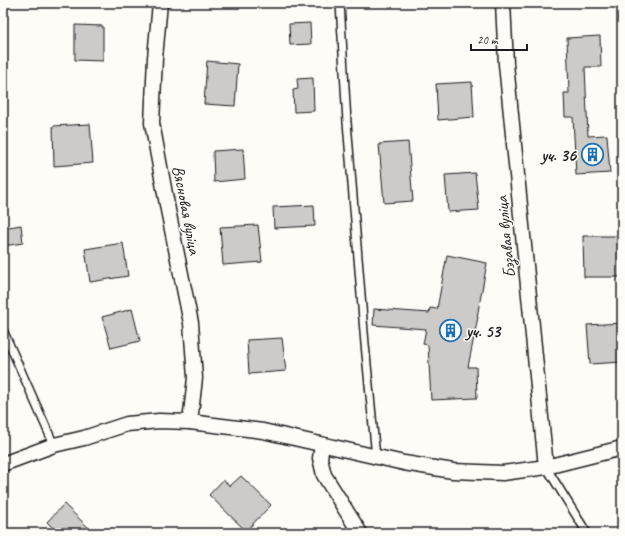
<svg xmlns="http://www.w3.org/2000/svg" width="625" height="536" font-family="Caveat,sans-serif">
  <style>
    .building { fill: #cccbc8; stroke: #1c1c1c }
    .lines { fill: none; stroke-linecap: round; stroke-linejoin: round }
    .lane-casing { stroke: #1c1c1c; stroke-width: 10 }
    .street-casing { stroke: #1c1c1c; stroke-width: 17 }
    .lane { stroke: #fdfcf7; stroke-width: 7 }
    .street { stroke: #fdfcf7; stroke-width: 14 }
    .labels { text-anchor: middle; stroke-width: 3; stroke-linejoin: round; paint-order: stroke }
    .poi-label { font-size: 17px; font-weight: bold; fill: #1c1c1c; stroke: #fdfcf7; text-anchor: end }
    .street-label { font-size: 17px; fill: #1c1c1c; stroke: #fdfcf7 }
  </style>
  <rect width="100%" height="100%" fill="#fdfcf7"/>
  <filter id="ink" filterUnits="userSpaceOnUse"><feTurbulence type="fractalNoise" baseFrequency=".025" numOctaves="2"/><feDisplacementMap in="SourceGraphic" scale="8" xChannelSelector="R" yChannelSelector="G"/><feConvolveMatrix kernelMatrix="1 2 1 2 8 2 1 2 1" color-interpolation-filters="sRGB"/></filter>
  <g filter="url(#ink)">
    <g class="building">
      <path d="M310,23L311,44L290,45L289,24Z"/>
      <path d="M75,25L103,26V61L75,60Z"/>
      <path d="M600,36L601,67H585L588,136L607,135L610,173L576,175L573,117H565L564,93H569L567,38Z"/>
      <path d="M207,61L238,64L235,106L204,104Z"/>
      <path d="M313,78L314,111L294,112L293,90L298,89L297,79Z"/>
      <path d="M472,82L474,117L438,120L436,84Z"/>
      <path d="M90,124L93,163L54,166L53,126Z"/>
      <path d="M408,142L413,201L384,203L379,144Z"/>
      <path d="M243,149L245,179L214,182L213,151Z"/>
      <path d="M475,173L479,210L448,212L445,175Z"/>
      <path d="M314,205L315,226L274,228L273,207Z"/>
      <path d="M21,225L23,243L3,246V228Z"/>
      <path d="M258,225L262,262L223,265L220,227Z"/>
      <path d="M583,236H622V277H584Z"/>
      <path d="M123,243L128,276L90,282L85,249Z"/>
      <path d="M447,255L487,263L477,317H478L468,367H476L477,398L431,400L428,345L423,344L426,329L373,325L374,309L429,313L430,308L437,309Z"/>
      <path d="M132,309L140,341L111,348L102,317Z"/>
      <path d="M622,323V362L590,364L587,325Z"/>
      <path d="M282,338L286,371L249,374L247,340Z"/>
      <path d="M241,476L271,505L246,531L209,495L223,480L230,486Z"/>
      <path d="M64,504L94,533H58L47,522Z"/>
    </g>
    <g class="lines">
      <defs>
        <g id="lane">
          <path d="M340,3L347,122L365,344L376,457"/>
          <path d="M3,330L54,445"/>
          <path d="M546,467L587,533"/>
        </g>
        <g id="street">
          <path d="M160,3L155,58L152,123L168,210L191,323L195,378L190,422"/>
          <path d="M503,3L506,64L546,467"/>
          <path d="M322,445L320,458L324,475L360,533"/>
          <path d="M3,464L54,445L84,438L127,424L159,421L190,422L263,431L404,463L453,471L503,473L546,467L622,448"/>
        </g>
      </defs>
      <use href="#lane" class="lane-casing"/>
      <use href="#street" class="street-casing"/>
      <use href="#lane" class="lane"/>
      <use href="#street" class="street"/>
    </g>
  </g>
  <defs>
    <symbol id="building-ring" viewBox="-11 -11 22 22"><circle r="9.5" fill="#fdfcf7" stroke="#1f6fb2" stroke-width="1.5"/><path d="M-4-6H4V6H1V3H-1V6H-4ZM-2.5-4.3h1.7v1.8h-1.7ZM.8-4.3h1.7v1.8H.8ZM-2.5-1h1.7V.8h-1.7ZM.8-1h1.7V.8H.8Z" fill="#1f6fb2"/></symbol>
  </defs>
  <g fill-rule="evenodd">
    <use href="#building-ring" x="580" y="142" width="25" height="25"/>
    <use href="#building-ring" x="438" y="318" width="25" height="25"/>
  </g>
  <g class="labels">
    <g class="poi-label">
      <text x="576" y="161">уч. 36</text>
      <text x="466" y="337" text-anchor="start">уч. 53</text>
    </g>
    <g class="street-label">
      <text transform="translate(187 210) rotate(79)" y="6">Вясновая вуліца</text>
      <text transform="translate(505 237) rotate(-96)" y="6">Бэзавая вуліца</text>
    </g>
  </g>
  <rect width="625" height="536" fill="none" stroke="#fdfcf7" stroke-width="16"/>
  <rect x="8" y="8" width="609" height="520" fill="none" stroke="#1c1c1c" stroke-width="1.5" filter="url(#ink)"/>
  <path d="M471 44v6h56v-6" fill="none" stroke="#1c1c1c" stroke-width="2"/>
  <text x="477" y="44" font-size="12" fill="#1c1c1c" stroke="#fdfcf7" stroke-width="3" paint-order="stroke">20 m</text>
</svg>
